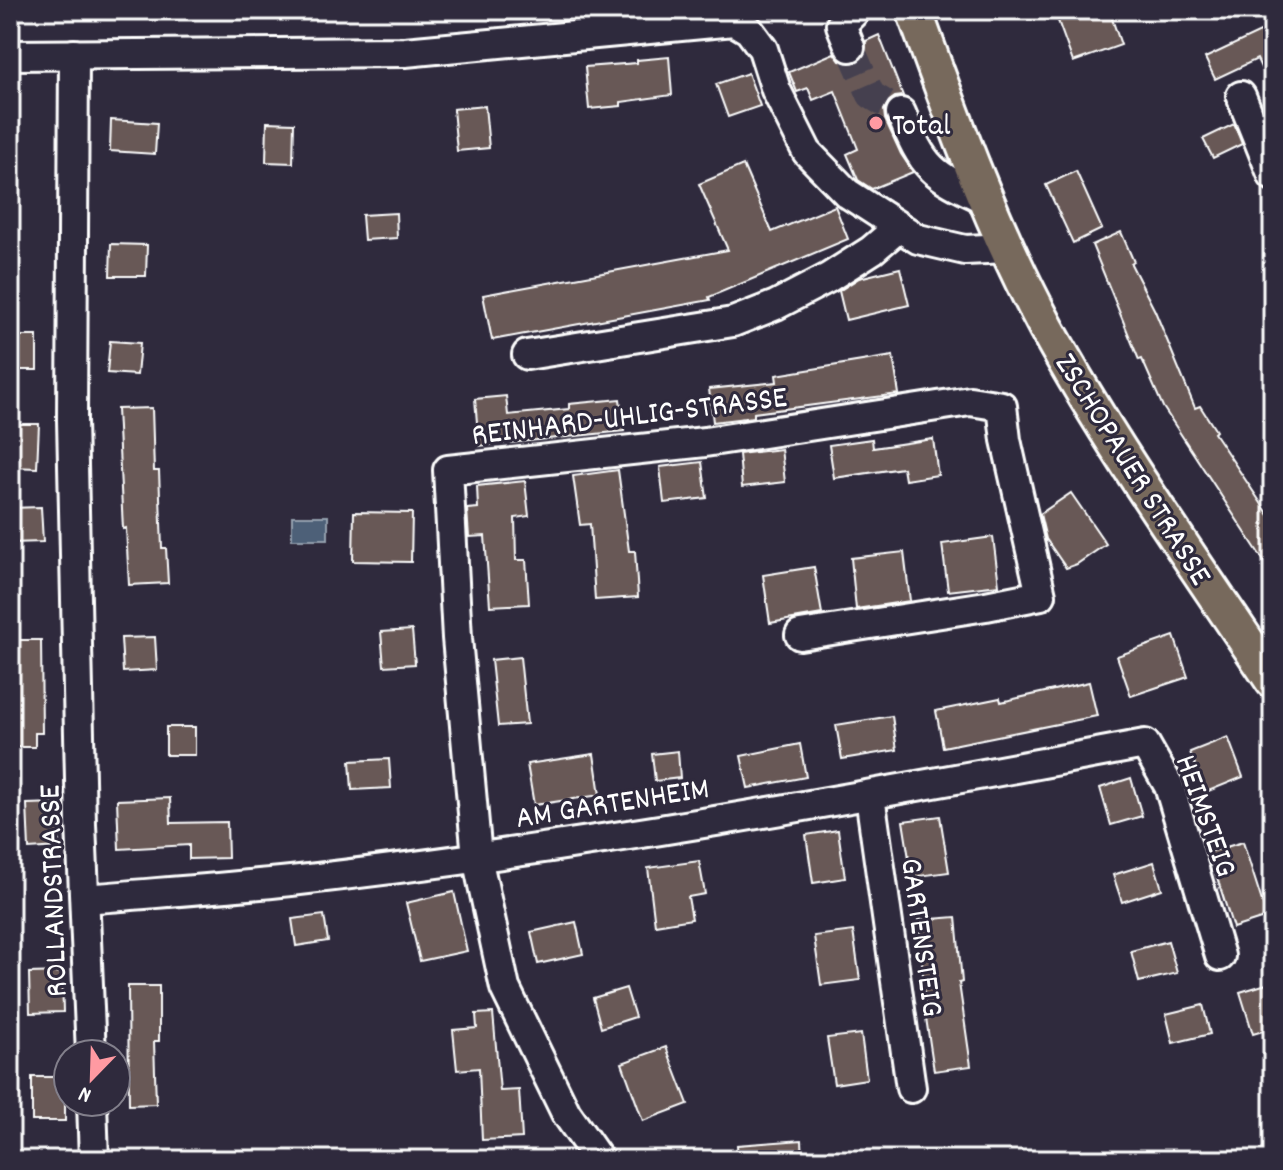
<svg xmlns="http://www.w3.org/2000/svg" width="1283" height="1170" font-family="Dekko,sans-serif">
  <style>
    .water { fill: #4d6178; stroke: #94a0ae; stroke-width: 2 }
    .building { fill: #675956; stroke: #fff; stroke-width: 2 }
    .lines { fill: none; stroke-linecap: round; stroke-linejoin: round }
    .minor-tunnel { stroke: #443f50; stroke-width: 28; stroke-dasharray: 28 14; stroke-linecap: butt }
    .minor-casing { stroke: #fff; stroke-width: 34 }
    .major-casing { stroke: #fff; stroke-width: 40 }
    .minor { stroke: #2f2a3d; stroke-width: 28 }
    .major { stroke: #77695c; stroke-width: 34 }
    .poi-dot { fill: #ff9aa2; stroke: #2f2a3d; stroke-width: 3 }
    .labels { text-anchor: middle; stroke-width: 6; stroke-linejoin: round; paint-order: stroke }
    .poi-label { font-size: 32px; fill: #fff; stroke: #2f2a3d; text-anchor: start }
    .street-label { font-size: 32px; fill: #fff; stroke: #2f2a3d }
  </style>
  <rect width="100%" height="100%" fill="#2f2a3d"/>
  <filter id="ink" filterUnits="userSpaceOnUse"><feTurbulence type="fractalNoise" baseFrequency=".0125" numOctaves="2"/><feDisplacementMap in="SourceGraphic" scale="16" xChannelSelector="R" yChannelSelector="G"/><feConvolveMatrix kernelMatrix="1 2 1 2 8 2 1 2 1" color-interpolation-filters="sRGB"/></filter>
  <g filter="url(#ink)">
    <rect class="water" x="292" y="516" width="36" height="23"/>
    <g class="building">
      <path d="M1077,10H1109L1121,45L1073,62L1057,18Z"/>
      <path d="M1273,26V93L1257,59L1215,79L1205,58Z"/>
      <path d="M879,35L903,96L895,97L888,102L884,110L885,119L901,154L913,172L872,189L858,180L847,154L858,149L835,91L813,100L808,88L797,92L789,72L834,53L840,61L856,63L864,57L866,41Z"/>
      <path d="M669,57L672,95L621,102V106L589,109L585,67L637,63V60Z"/>
      <path d="M748,73L760,106L728,117L716,84Z"/>
      <path d="M485,106L489,148L457,151L453,109Z"/>
      <path d="M111,120L157,123L155,154L110,151Z"/>
      <path d="M267,122L294,123L293,163L266,162Z"/>
      <path d="M1234,124L1242,144L1213,158L1203,139Z"/>
      <path d="M743,165L772,232L835,206L848,239L709,297L710,300L492,340L483,295L728,250L699,184Z"/>
      <path d="M1076,171L1102,229L1073,243L1046,185Z"/>
      <path d="M396,213L397,238L364,240L362,215Z"/>
      <path d="M1121,232L1134,262L1131,264L1155,311L1195,408L1200,406L1216,431L1214,433L1273,521V575L1163,407L1142,359L1139,360L1092,245Z"/>
      <path d="M111,244L147,245L146,276H110Z"/>
      <path d="M900,268L909,305L846,320L839,291L859,278Z"/>
      <rect x="10" y="336" width="27" height="34"/>
      <path d="M110,341L140,343L137,375L107,373Z"/>
      <path d="M893,356L899,394L754,413V417L713,422L709,389L777,382L776,375Z"/>
      <path d="M506,396L508,415L569,409V404L620,399L624,431L479,446L475,399Z"/>
      <path d="M152,408L154,471H159L162,548H166L168,583L129,585L126,528L123,529L117,409Z"/>
      <path d="M10,424H39L37,468L10,467Z"/>
      <path d="M872,439L873,448L933,439L938,475L905,480L903,468L834,478L829,445Z"/>
      <path d="M781,449L785,482L742,487L739,454Z"/>
      <path d="M702,462L707,498L664,503L660,467Z"/>
      <path d="M618,470L629,551H635L638,597L595,600L590,524L580,525L573,476Z"/>
      <path d="M525,481L529,516L515,518L516,560H526L529,604L490,606L485,536L469,537L467,509L478,508L477,486Z"/>
      <path d="M1071,493L1106,544L1077,564L1066,568L1046,539L1040,514Z"/>
      <path d="M41,507L43,542L10,543V508Z"/>
      <path d="M354,512L412,513L411,562L353,561Z"/>
      <path d="M993,537L999,585L948,591L942,544Z"/>
      <path d="M904,552L910,601L856,609L851,558Z"/>
      <path d="M814,567L822,614L770,623L763,575Z"/>
      <path d="M412,630L415,664L384,666L381,632Z"/>
      <path d="M1174,636L1188,677L1131,696L1117,656Z"/>
      <path d="M155,637L157,670L123,672L121,638Z"/>
      <path d="M11,640H41L42,733H35V747H10Z"/>
      <path d="M520,657L527,724L498,726L491,660Z"/>
      <path d="M1089,682L1097,716L943,747L936,711L1000,698L1001,702Z"/>
      <path d="M892,716L897,750L842,759L836,725Z"/>
      <rect x="166" y="727" width="29" height="28"/>
      <path d="M1228,737L1243,777L1206,792L1190,752Z"/>
      <path d="M800,744L806,777L748,788L741,756Z"/>
      <path d="M678,751L680,778L655,781L652,754Z"/>
      <path d="M594,754L600,795L534,805L527,764Z"/>
      <path d="M389,759L391,788L352,790L350,761Z"/>
      <path d="M1131,778L1142,816L1111,825L1100,788Z"/>
      <path d="M170,798L171,823L227,822L228,858L189,859V845L119,849L117,800Z"/>
      <path d="M57,803L59,847L29,849L27,804Z"/>
      <path d="M940,816L949,872L912,877L903,821Z"/>
      <path d="M838,830L845,878L813,883L806,835Z"/>
      <path d="M1243,842L1267,917L1233,928L1209,852Z"/>
      <path d="M699,861L705,894L688,897L692,919L655,925L648,868Z"/>
      <path d="M1154,862L1162,889L1122,902L1113,875Z"/>
      <path d="M454,892L467,951L420,961L406,903Z"/>
      <path d="M324,915L328,941L296,946L292,919Z"/>
      <path d="M956,917L962,982L959,983L971,1066L934,1071L926,1018L919,920Z"/>
      <path d="M576,922L583,954L538,964L531,932Z"/>
      <path d="M853,931L860,980L821,985L814,936Z"/>
      <path d="M1168,941L1177,973L1139,982L1131,951Z"/>
      <path d="M62,972L63,1012L30,1013L29,973Z"/>
      <path d="M1273,982V1028L1253,1034L1240,992Z"/>
      <path d="M128,986H159V1041H154L156,1104L129,1105Z"/>
      <path d="M626,988L635,1017L601,1028L593,998Z"/>
      <path d="M1203,1005L1210,1034L1173,1043L1166,1014Z"/>
      <path d="M493,1013L500,1091L519,1090L522,1138L482,1140L479,1068L457,1070L453,1030L477,1028L476,1014Z"/>
      <path d="M861,1034L867,1079L834,1084L827,1038Z"/>
      <path d="M666,1047L688,1104L643,1121L622,1063Z"/>
      <rect x="32" y="1077" width="33" height="44"/>
      <path d="M802,1140L803,1160H738L737,1145Z"/>
    </g>
    <g class="lines">
      <path class="minor-tunnel" d="M850,47L871,95L901,113"/>
      <defs>
        <g id="minor">
          <path d="M850,47L841,25L856,10"/>
          <path d="M74,54L72,420L81,824L91,1054"/>
          <path d="M10,55L405,52L734,21L749,30L763,49L776,90L807,152L847,193L918,239L965,250L1008,248"/>
          <path d="M1241,96L1273,176"/>
          <path d="M901,113C924,169 931,174 985,199"/>
          <path d="M527,355L733,322L776,305L828,278L872,250L899,227"/>
          <path d="M870,796L911,1088"/>
          <path d="M86,899C154,893 223,888 291,881C577,849 862,797 1145,744L1169,786L1220,956"/>
          <path d="M92,1102L94,1160"/>
          <path d="M599,1160L566,1113L505,988L477,857L457,638L448,470L705,442L970,401L1002,406L1006,440L1041,595L986,606L800,635"/>
        </g>
        <path id="major" d="M914,10C953,118 992,227 1047,329C1114,451 1196,565 1273,681"/>
      </defs>
      <use href="#minor" class="minor-casing"/>
      <use href="#major" class="major-casing"/>
      <use href="#minor" class="minor"/>
      <use href="#major" class="major"/>
    </g>
  </g>
  <circle class="poi-dot" cx="876" cy="123" r="8"/>
  <g class="labels">
    <g class="poi-label">
      <text x="892" y="134">Total</text>
    </g>
    <g class="street-label">
      <text transform="translate(629 414) rotate(-7)" y="11">REINHARD-UHLIG-STRASSE</text>
      <text transform="translate(1135 468) rotate(58)" y="11">ZSCHOPAUER STRASSE</text>
      <text transform="translate(612 801) rotate(-9)" y="11">AM GARTENHEIM</text>
      <text transform="translate(1208 815) rotate(70)" y="11">HEIMSTEIG</text>
      <text transform="translate(51 891) rotate(-92)" y="11">ROLLANDSTRASSE</text>
      <text transform="translate(924 937) rotate(82)" y="11">GARTENSTEIG</text>
    </g>
  </g>
  <rect width="1283" height="1170" fill="none" stroke="#2f2a3d" stroke-width="40"/>
  <rect x="20" y="20" width="1243" height="1130" fill="none" stroke="#fff" stroke-width="3" filter="url(#ink)"/>
  <g transform="translate(92 1078) rotate(203)"><circle r="38" fill="#2f2a3d" stroke="#827f8b" stroke-width="2"/>
  <path d="M0-6L14 30L0 20L-14 30Z" fill="#ff9aa2"/>
  <text y="-12" font-size="22" font-weight="bold" text-anchor="middle" fill="#ffffff">N</text>
  </g>
</svg>
